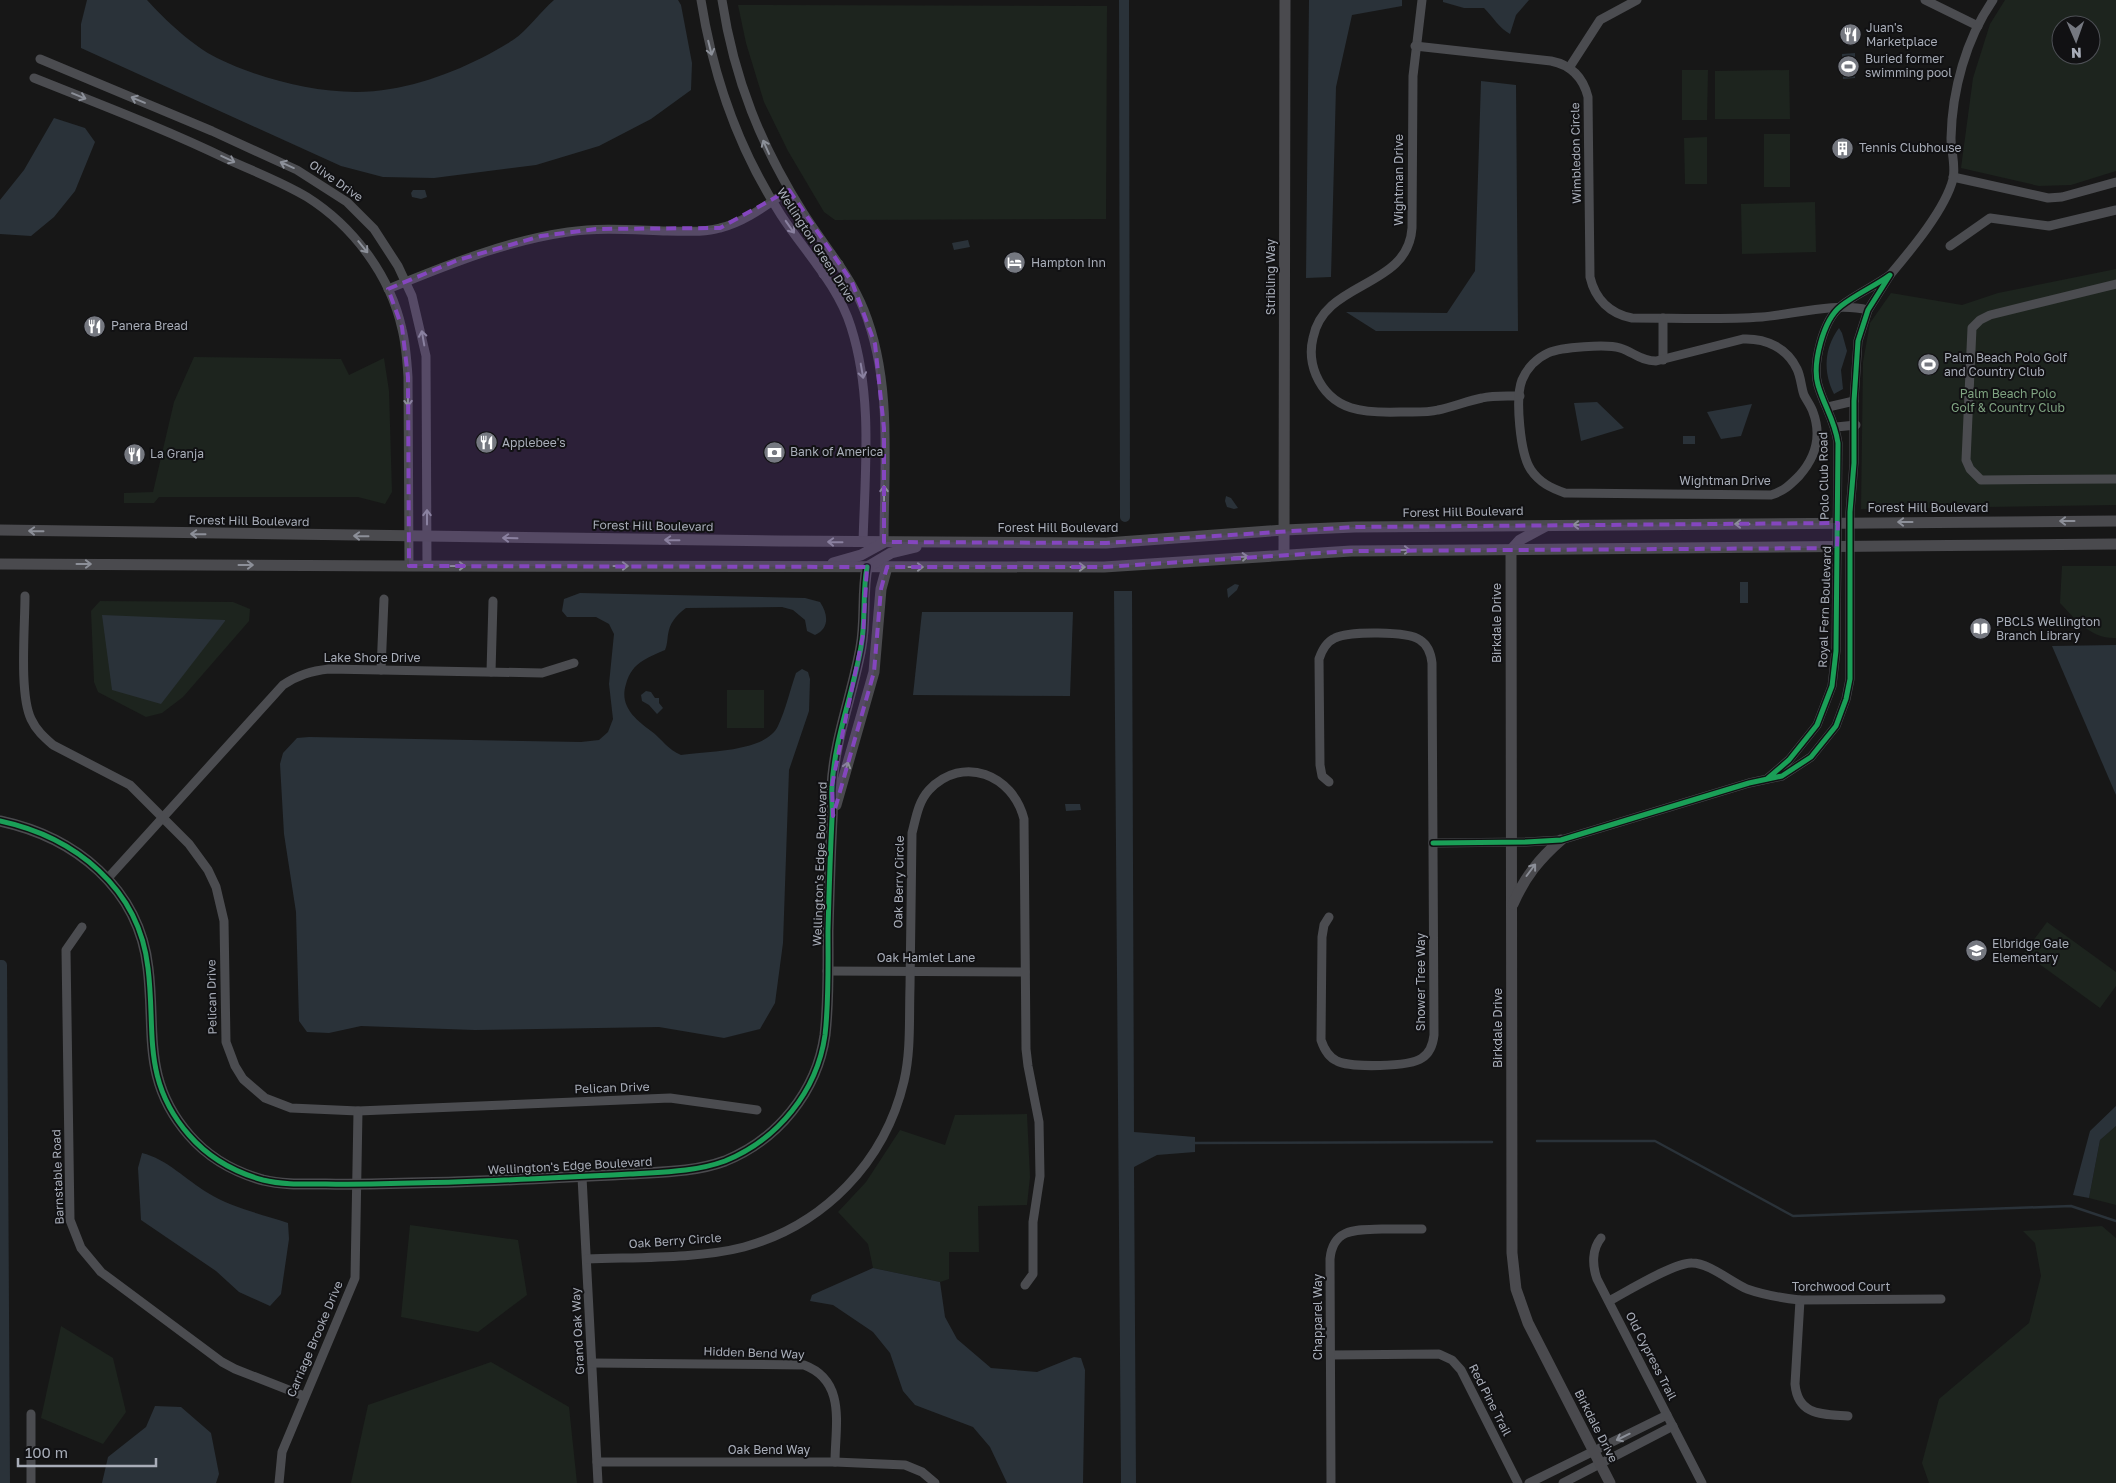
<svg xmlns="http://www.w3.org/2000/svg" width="2116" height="1483" font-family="'Golos Text',sans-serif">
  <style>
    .green { fill: #1d241e; fill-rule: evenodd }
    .water { fill: #2a3239 }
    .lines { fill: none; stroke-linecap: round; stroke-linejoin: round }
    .stream { stroke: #2a3239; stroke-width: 2.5 }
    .canal { stroke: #2a3239; stroke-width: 10 }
    .street { stroke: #4b4c50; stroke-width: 9 }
    .secondary { stroke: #4a4a4e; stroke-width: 11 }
    .cycleway-casing { stroke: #111113; stroke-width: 8 }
    .cycleway { stroke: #1a9f57; stroke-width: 5 }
    .oneway { stroke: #8c9099 }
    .oneway2 { stroke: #8c8f98 }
    .marked { fill: #8446be; fill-opacity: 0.2; stroke: #8446be; stroke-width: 4; stroke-dasharray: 10 6; stroke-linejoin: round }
    .labels { text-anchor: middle; stroke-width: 4; stroke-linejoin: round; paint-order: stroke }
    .poi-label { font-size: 12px; fill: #a8adb8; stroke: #111113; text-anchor: start }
    .street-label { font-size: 12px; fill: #a8adb8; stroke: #111113 }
    .park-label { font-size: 12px; fill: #7fa381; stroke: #111113 }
  </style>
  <rect width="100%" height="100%" fill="#171717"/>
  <g class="green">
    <path d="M2005,0H2116V171L2071,185L2039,186L1961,168L1973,78L1990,24ZM2061,25H2091V55H2061Z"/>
    <path d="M738,5L1107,6L1106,219L835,220L824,212L788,151L764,102L746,43Z"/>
    <path d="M1682,70H1708L1707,120H1682Z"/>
    <path d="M1789,70L1790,119H1715V71Z"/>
    <rect x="1764" y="134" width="26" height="53"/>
    <path d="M1707,137V184H1685L1684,138Z"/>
    <path d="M1815,202L1816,252L1742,254L1741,204Z"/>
    <path d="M2116,269V505L1861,509L1863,362L1870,323L1891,293L1962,305L1998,293Z"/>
    <path d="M194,357L341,359L349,375L384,358L389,391L392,492L385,504L358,497H159L154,503H124V493L153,492L174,402Z"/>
    <path d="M2062,566H2116V638C2091,639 2076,620 2060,603Z"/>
    <path d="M100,601L233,602L250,609L249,621L183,697L162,713L146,717L98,692L94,682L91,611Z"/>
    <rect x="727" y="690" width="37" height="38"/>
    <path d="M2047,922L2116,972V986L2100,1008L2024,953Z"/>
    <path d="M1027,1114L1030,1177L1027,1205L978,1206L979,1252H949V1279L940,1282L873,1268L868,1244L838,1212L866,1182L900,1130L945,1145L955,1115Z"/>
    <path d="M2116,1126V1205L2089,1198L2100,1140Z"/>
    <path d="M410,1225L518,1240L527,1295L478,1332L401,1317Z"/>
    <path d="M2102,1226L2116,1238V1483H1929L1922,1463L1939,1399L2029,1323L2041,1276L2035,1243L2023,1231Z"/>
    <path d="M61,1326L113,1358L126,1412L103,1444L41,1418Z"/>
    <path d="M491,1362L569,1407L577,1483H351L368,1405Z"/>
  </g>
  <g class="water">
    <path d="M87,0H147C165,20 193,46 217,58C266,82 336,99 390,89C432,82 477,63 513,40C528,30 540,12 554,0H678L681,5L692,63L691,90L651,119L599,146L536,165L434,178L383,177L341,166L81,48V24Z"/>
    <path d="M1309,0H1402V6L1352,15L1336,87L1331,277L1306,278Z"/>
    <path d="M1443,0H1529L1516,15L1510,34C1499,28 1493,17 1484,8H1464L1443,2Z"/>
    <path d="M1855,53V78L1843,79L1842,54Z"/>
    <path d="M1481,81L1516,85L1518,331H1376L1346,312L1447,313L1475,271Z"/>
    <path d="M54,118L85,128L95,142L75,191L54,217L31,236L0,234V200L24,170Z"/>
    <path d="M413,190H425L427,197L421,199L412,197L411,193Z"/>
    <path d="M968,240L970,247L954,250L952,243Z"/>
    <path d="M1839,328L1842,333L1847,351L1841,370L1843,389L1834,394C1823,372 1824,348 1839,328Z"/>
    <path d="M1597,402L1624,428L1581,441L1574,403Z"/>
    <path d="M1752,404L1741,436L1721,439L1707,412Z"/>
    <rect x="1683" y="436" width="12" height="8"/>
    <path d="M1226,496L1231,498L1238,508L1234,509L1227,507L1225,501Z"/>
    <rect x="1740" y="582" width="8" height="21"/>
    <path d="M1235,584L1239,585L1237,590L1228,598L1227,589Z"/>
    <path d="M1114,591H1132L1134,1132L1195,1137V1152L1157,1155L1134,1167L1136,1483H1121Z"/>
    <path d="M580,593L805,598L820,602C828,614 830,628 815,635L807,631L805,620L793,610L782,607L686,608C679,613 671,621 669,630C667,637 668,643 665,650C658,653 650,656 644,660C634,666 629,673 626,684C619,706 635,719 651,731C662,739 668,750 681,755C707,751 766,752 778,726C786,709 790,690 796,673L802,669L808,672L810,679L809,711L789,770L783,943L775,1003L760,1029L724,1038L659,1027L475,1030L361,1026L329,1033L307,1032L299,1021L296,912L284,834L280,764L283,753L297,738L309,737L581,742L599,740L608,732L613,719L609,684L614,634L609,624L596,617H567L562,611L564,599Z"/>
    <path d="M922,612H1073L1070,696L913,695Z"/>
    <path d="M102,615L225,620V621L161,704L112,690Z"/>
    <path d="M2116,645V795L2052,646Z"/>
    <path d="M646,691L651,692L655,698H659V703L663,708L657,714L649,705L642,701L641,695Z"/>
    <path d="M1065,804H1080L1081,810L1066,811Z"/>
    <path d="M2116,1106V1126L2100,1140L2089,1198L2073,1195L2090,1131Z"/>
    <path d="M142,1153C167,1159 186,1180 208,1193C232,1208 262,1214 288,1223L289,1239L281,1294L270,1306L239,1292L216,1271L141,1220L138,1168Z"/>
    <path d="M873,1268L940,1282L945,1317L957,1339L991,1368L1037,1372L1074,1357L1081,1358L1085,1370L1083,1483H1007L990,1447L973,1427L915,1405L903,1391L890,1353L873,1332L833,1305L810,1301L812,1295Z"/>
    <path d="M155,1406L181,1407L211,1433L219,1474L216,1483H102L108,1457L146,1427Z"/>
  </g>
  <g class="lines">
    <g class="stream">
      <path d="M1537,1141H1655L1793,1216L2071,1206L2116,1221"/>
      <path d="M1194,1143L1492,1142"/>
    </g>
    <g class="canal">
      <path d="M1124,0L1125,517"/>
      <path d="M0,965H2L5,1483"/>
    </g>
    <g class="street">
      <path d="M701,0C713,76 739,150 781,215C805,252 838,285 851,327C873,396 865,471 863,542"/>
      <path d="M722,0C734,79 761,146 804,214C825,247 849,273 864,310C893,382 884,466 884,542"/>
      <path d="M1422,0L1413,76L1412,228C1408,289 1324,280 1313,338C1310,350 1311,363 1316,375C1332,412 1365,413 1400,412C1413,412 1426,413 1438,410C1453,407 1467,401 1482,398C1494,395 1508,396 1520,396"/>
      <path d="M1925,0L1978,26"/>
      <path d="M1415,46L1551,61C1571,65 1583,77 1588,97L1590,277C1595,299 1610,314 1632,318C1675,318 1719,320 1762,317C1795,314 1836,302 1868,310"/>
      <path d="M40,59L212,131L297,170L347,202L374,229L398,266L412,296L426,356L427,566"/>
      <path d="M1569,68L1600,20L1637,0"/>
      <path d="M34,78C99,104 165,129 229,160C255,172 282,182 307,197C353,226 390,275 402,329C406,345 407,361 408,377L409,566"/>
      <path d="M1953,177L2048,198L2062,197L2116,182"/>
      <path d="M1950,246L1990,218L2049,226L2116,210"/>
      <path d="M823,274L839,264"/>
      <path d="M1890,275C1910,251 1945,210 1953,179C1956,166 1951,151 1951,138C1952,90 1966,39 1993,0"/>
      <path d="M2116,284L1990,315L1980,320L1972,328L1966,460L1970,469L1981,480L2116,479"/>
      <path d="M388,289C447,265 505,241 568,232C601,227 634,230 667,231C684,231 703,233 720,228C745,222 768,204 789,190"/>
      <path d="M1663,318V360"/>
      <path d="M1743,339C1766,338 1787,348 1797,369C1801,377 1801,387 1804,395C1807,401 1811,406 1813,412C1822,436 1815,458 1799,476C1790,485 1784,491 1771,495L1565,493C1551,488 1540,483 1531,470C1520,454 1515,398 1522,380C1527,368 1537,358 1548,353C1561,347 1607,344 1620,348C1633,352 1641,361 1656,361Z"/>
      <path d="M1828,407L1854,401"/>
      <path d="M1836,427L1856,425"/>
      <path d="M25,596C25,627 19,694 31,719C36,730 44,737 53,745L130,785L189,844L208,870L216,887L224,921L226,1042L235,1066L243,1079L265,1098L291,1108L358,1111L670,1098L757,1110"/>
      <path d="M381,670L384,599"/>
      <path d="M491,672L493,601"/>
      <path d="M1329,782L1322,776L1320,765L1319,659C1322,650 1326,642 1335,638C1348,631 1408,631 1420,640C1428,645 1431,654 1432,663L1434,1035C1433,1044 1430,1053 1422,1058C1410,1067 1350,1068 1337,1061C1328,1057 1324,1049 1321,1040L1322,937L1324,925L1329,917"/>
      <path d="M1433,843L1526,842L1561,840L1749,783L1782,776L1811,757L1836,726L1846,699L1850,679V512L1854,463V401L1858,341L1868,310L1890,275C1875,286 1856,294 1841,306C1823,320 1812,364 1818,385C1824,406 1835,421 1838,443L1836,651L1832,686L1817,725L1789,760L1767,779"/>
      <path d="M108,878L283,685C298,675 311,671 329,669L542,673L574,663"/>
      <path d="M82,927L66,950L70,1220L81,1248L101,1272L222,1362L235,1369L304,1396"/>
      <path d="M827,971L1025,972"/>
      <path d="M582,1177L598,1483"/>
      <path d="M1601,1238C1592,1249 1592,1265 1597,1279L1702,1483"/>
      <path d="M587,1259C635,1257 698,1259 744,1247C824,1225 885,1162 904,1081C911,1051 909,1019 910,987C911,936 911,884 912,833C916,818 918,802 929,790C963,754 1013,775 1024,819L1026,1049L1028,1066L1039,1122L1040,1176L1033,1222V1274L1025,1285"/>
      <path d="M1800,1300L1795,1384C1798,1416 1822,1414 1848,1416"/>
      <path d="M1609,1301C1626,1292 1675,1262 1692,1263C1709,1263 1731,1282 1747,1289C1764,1295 1782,1298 1800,1300L1941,1299"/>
      <path d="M1331,1355L1439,1354L1452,1360L1461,1370L1518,1483"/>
      <path d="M592,1363L804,1365C847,1381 835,1426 835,1462"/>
      <path d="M31,1414V1483"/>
      <path d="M597,1462H835L905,1465L922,1472L935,1483"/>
      <path d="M279,1483L282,1452L355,1278L358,1111"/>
      <path d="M1331,1483L1330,1259C1333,1227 1358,1230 1382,1229C1395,1229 1409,1229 1422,1229"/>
      <path d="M1529,1483L1667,1415"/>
      <path d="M1563,1483L1673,1426"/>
    </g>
    <g class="secondary">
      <path d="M1546,526L1520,540L1511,550L1512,1253L1516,1289L1528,1323L1610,1483"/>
      <path d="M0,530L779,541L1106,543L1284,530L1355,527L2116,521"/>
      <path d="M1284,554L1285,0"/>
      <path d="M833,563L861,555L883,543"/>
      <path d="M0,564L409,566L1104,567L1351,551L2116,544"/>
      <path d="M869,566L891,553L916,547"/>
      <path d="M836,805L874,672L881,589L887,567"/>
      <path d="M0,821C75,837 139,888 148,968C156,1031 141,1080 189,1135C208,1157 234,1172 263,1180C283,1185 305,1184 326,1184C369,1185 412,1183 454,1182C513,1180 572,1177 630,1174C662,1172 695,1172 725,1161C777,1140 817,1092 825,1035C829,1001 828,966 828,931C829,894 830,857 832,819C833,809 831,798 832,787C834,740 853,693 861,647C866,620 862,594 867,567"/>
      <path d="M1513,904C1525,877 1539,859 1561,840"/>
    </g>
    <defs>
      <g id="cycleway">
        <path d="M0,821C75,837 139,888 148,968C156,1031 141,1080 189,1135C208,1157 234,1172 263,1180C283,1185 305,1184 326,1184C369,1185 412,1183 454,1182C513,1180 572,1177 630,1174C662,1172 695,1172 725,1161C777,1140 817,1092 825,1035C829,1001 828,966 828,931C829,894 830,857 832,819C833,809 831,798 832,787C834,740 853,693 861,647C866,620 862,594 867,567"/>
        <path d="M1433,843L1526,842L1561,840L1749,783L1782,776L1811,757L1836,726L1846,699L1850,679V512L1854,463V401L1858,341L1868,310L1890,275C1875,286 1856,294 1841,306C1823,320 1812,364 1818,385C1824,406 1835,421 1838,443L1836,651L1832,686L1817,725L1789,760L1767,779"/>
      </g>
    </defs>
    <use href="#cycleway" class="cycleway-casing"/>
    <use href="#cycleway" class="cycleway"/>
  </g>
  <defs><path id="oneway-shaft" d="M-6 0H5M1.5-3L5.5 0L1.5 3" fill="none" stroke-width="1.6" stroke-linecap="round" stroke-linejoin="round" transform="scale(1.25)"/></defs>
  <g class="oneway">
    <use href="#oneway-shaft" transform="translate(710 48) rotate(76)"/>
    <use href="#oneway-shaft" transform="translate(79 96) rotate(22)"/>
    <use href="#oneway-shaft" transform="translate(138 100) rotate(-157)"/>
    <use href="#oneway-shaft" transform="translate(766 147) rotate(-114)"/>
    <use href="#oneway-shaft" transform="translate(228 159) rotate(25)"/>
    <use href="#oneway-shaft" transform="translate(287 165) rotate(-156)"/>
    <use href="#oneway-shaft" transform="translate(790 227) rotate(55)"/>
    <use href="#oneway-shaft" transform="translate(363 247) rotate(51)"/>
    <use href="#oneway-shaft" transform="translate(423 338) rotate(-100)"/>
    <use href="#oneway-shaft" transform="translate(862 371) rotate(80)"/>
    <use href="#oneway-shaft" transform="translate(408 399) rotate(89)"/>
    <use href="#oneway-shaft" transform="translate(884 493) rotate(-90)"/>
    <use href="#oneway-shaft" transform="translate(427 517) rotate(-90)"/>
    <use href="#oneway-shaft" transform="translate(1623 1437) rotate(154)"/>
  </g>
  <g class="oneway2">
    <use href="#oneway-shaft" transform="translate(2067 521) rotate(180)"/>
    <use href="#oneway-shaft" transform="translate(1905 522) rotate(180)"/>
    <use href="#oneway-shaft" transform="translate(1742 524) rotate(180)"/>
    <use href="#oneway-shaft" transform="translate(1580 525) rotate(180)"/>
    <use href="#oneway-shaft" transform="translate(36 531) rotate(-179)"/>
    <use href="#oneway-shaft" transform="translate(198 534) rotate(-179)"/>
    <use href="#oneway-shaft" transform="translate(361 536) rotate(-179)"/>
    <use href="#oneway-shaft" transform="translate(510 538) rotate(-179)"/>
    <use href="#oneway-shaft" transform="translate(672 540) rotate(-179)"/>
    <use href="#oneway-shaft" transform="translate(835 542) rotate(-179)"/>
    <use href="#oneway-shaft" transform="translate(1403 550)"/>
    <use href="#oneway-shaft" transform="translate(1241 557) rotate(-4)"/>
    <use href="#oneway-shaft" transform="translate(84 564)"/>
    <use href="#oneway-shaft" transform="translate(246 565)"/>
    <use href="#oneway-shaft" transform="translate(458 566)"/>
    <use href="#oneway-shaft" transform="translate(621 566)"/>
    <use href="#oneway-shaft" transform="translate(916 567)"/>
    <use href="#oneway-shaft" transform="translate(1078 567)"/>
    <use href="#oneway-shaft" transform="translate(846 769) rotate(-74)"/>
    <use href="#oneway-shaft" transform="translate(1531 870) rotate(-53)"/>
  </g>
  <path class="marked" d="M789,190L852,282L875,344L884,428V542L1106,543L1355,527L1838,523L1837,548L1351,551L1104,567H887L881,589L874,672L833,816L832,785L863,635L867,567L409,566L408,377L402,327L388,289L458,260L541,236L596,229L720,228Z"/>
  <defs>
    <symbol id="restaurant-disc" viewBox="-11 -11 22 22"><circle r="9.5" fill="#757880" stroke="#111113"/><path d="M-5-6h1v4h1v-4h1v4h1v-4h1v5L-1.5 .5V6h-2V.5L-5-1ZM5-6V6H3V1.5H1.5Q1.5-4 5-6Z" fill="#fff"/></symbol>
    <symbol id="stadium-disc" viewBox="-11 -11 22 22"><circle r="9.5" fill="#757880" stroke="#111113"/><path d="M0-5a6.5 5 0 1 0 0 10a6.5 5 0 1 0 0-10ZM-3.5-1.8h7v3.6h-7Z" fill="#fff"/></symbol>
    <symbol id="building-disc" viewBox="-11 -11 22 22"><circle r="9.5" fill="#757880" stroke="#111113"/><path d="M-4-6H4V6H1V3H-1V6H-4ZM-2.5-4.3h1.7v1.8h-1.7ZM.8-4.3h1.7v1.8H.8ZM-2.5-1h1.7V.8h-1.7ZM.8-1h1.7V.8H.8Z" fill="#fff"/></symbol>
    <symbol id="hotel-disc" viewBox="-11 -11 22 22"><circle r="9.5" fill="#757880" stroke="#111113"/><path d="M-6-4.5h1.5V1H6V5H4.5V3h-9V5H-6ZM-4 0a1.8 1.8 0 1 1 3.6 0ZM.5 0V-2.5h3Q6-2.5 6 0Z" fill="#fff"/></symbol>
    <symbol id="bank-disc" viewBox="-11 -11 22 22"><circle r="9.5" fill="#757880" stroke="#111113"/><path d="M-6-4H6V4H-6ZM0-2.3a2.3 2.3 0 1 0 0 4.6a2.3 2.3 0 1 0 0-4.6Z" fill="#fff"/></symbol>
    <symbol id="library-disc" viewBox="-11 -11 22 22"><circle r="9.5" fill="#757880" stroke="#111113"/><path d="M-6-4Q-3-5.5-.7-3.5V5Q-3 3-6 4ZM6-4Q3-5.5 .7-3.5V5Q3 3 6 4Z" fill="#fff"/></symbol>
    <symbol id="school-disc" viewBox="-11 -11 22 22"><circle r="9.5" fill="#757880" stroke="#111113"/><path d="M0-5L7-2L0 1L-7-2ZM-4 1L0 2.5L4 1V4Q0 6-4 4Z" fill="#fff"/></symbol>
  </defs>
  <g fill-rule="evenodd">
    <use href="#restaurant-disc" x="1838" y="22" width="25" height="25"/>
    <use href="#stadium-disc" x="1836" y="54" width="25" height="25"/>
    <use href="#building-disc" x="1830" y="136" width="25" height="25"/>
    <use href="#hotel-disc" x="1002" y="250" width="25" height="25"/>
    <use href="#restaurant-disc" x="82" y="314" width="25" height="25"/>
    <use href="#stadium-disc" x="1916" y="352" width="25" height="25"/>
    <use href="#restaurant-disc" x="474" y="430" width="25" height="25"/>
    <use href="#bank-disc" x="762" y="440" width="25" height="25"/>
    <use href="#restaurant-disc" x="122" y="442" width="25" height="25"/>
    <use href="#library-disc" x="1968" y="616" width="25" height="25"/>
    <use href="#school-disc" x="1964" y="938" width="25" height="25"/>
  </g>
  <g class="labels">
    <g class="poi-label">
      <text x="1866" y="32">Juan's<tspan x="1866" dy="14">Marketplace</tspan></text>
      <text x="1865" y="63">Buried former<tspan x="1865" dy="14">swimming pool</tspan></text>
      <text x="1859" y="152">Tennis Clubhouse</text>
      <text x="1031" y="267">Hampton Inn</text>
      <text x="111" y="330">Panera Bread</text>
      <text x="1944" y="362">Palm Beach Polo Golf<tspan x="1944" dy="14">and Country Club</tspan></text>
      <text x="502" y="447">Applebee's</text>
      <text x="790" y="456">Bank of America</text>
      <text x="150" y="458">La Granja</text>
      <text x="1996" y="626">PBCLS Wellington<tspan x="1996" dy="14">Branch Library</tspan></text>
      <text x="1992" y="948">Elbridge Gale<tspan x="1992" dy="14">Elementary</tspan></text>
    </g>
    <g class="street-label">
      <text transform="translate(1576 153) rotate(-91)" y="4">Wimbledon Circle</text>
      <text transform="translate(1399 180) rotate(-90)" y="4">Wightman Drive</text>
      <text transform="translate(336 181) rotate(35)" y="4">Olive Drive</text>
      <text transform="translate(816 245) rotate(57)" y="4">Wellington Green Drive</text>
      <text transform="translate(1271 277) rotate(-90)" y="4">Stribling Way</text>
      <text transform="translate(1824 476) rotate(-91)" y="4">Polo Club Road</text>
      <text x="1725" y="485">Wightman Drive</text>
      <text x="1928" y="512">Forest Hill Boulevard</text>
      <text transform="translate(1463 512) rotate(-1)" y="4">Forest Hill Boulevard</text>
      <text transform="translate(249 521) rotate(1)" y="4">Forest Hill Boulevard</text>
      <text transform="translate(653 526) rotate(1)" y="4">Forest Hill Boulevard</text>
      <text x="1058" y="532">Forest Hill Boulevard</text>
      <text transform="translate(1825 607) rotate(-88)" y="4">Royal Fern Boulevard</text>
      <text transform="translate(1497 623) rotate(-90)" y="4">Birkdale Drive</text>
      <text x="372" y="662">Lake Shore Drive</text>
      <text transform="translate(820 864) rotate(-88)" y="4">Wellington's Edge Boulevard</text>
      <text transform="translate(899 882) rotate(-89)" y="4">Oak Berry Circle</text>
      <text x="926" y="962">Oak Hamlet Lane</text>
      <text transform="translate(1421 982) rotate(-90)" y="4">Shower Tree Way</text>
      <text transform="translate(212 997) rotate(-91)" y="4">Pelican Drive</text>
      <text transform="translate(1498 1028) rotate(-90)" y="4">Birkdale Drive</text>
      <text transform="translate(612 1088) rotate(-2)" y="4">Pelican Drive</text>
      <text transform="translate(570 1166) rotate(-3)" y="4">Wellington's Edge Boulevard</text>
      <text transform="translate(58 1177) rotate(-92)" y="4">Barnstable Road</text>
      <text transform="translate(675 1241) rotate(-4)" y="4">Oak Berry Circle</text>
      <text x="1841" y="1291">Torchwood Court</text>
      <text transform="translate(1318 1317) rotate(-90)" y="4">Chapparel Way</text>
      <text transform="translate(578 1331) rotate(-93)" y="4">Grand Oak Way</text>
      <text transform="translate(315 1339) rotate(-67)" y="4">Carriage Brooke Drive</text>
      <text transform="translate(754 1353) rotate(2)" y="4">Hidden Bend Way</text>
      <text transform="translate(1651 1356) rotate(63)" y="4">Old Cypress Trail</text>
      <text transform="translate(1490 1400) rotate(63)" y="4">Red Pine Trail</text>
      <text transform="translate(1596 1426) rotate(63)" y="4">Birkdale Drive</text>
      <text x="769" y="1454">Oak Bend Way</text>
    </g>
    <g class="park-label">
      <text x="2008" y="398">Palm Beach Polo<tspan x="2008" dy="14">Golf &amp; Country Club</tspan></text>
    </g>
  </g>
  <g transform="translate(2076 40) rotate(178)"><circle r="24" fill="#111113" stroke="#4d4f55"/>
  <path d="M0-4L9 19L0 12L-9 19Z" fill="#757880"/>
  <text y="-8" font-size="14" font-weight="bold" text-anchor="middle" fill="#a8adb8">N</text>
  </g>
  <path d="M18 1458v8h138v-8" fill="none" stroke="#a8adb8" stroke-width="2.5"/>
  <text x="25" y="1458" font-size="15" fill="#a8adb8" stroke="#111113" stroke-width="4" paint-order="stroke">100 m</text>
</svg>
